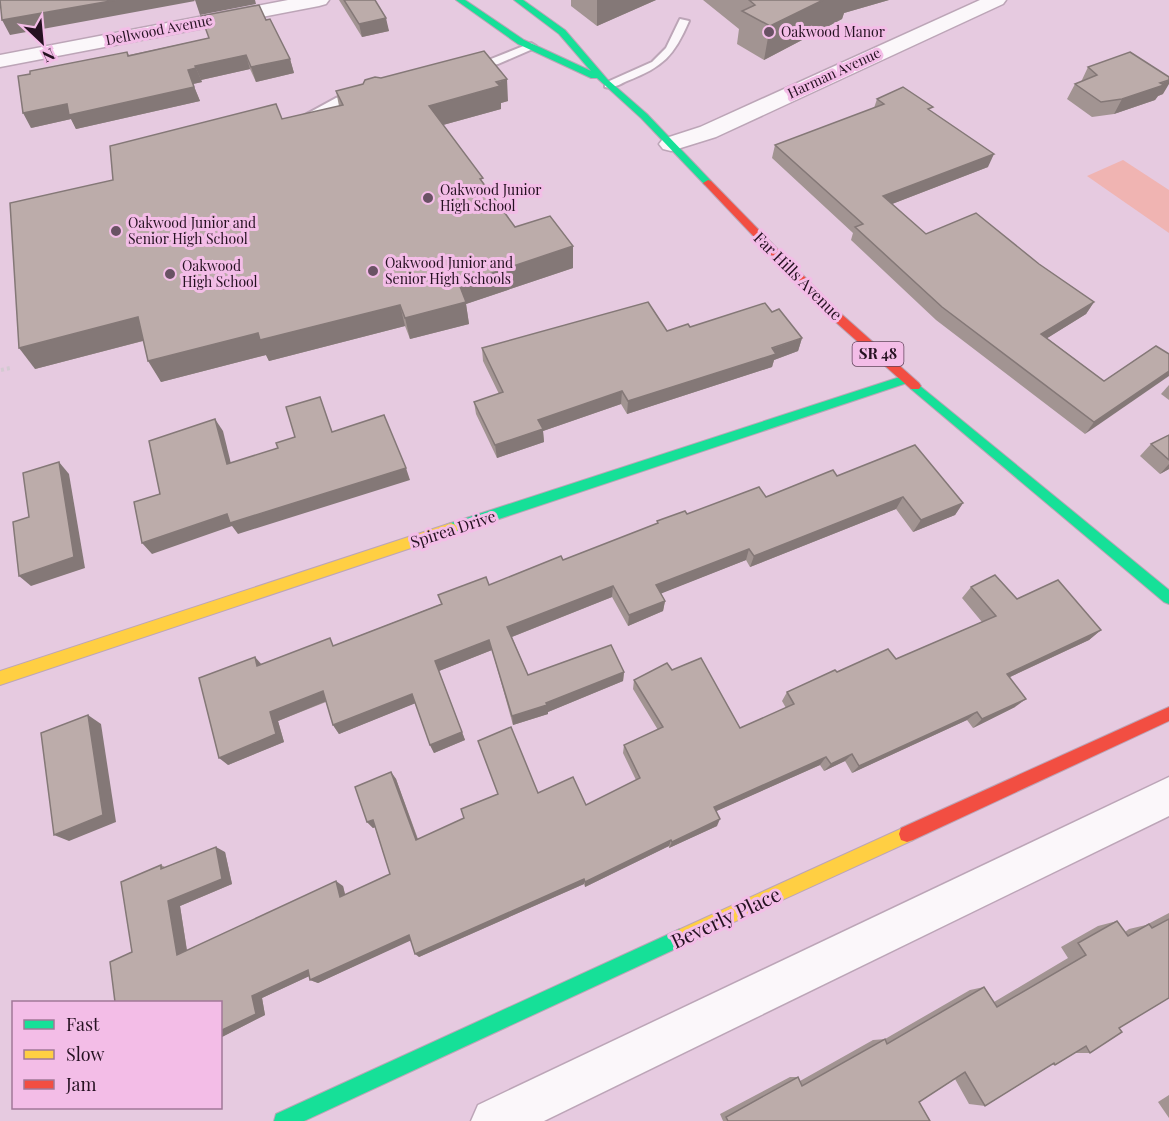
<svg xmlns="http://www.w3.org/2000/svg" width="1169" height="1121" font-family="'Playfair Display',serif">
  <style>
    .green { fill: #f0b4b2 }
    .lines { fill: none; stroke-linecap: round; stroke-linejoin: round }
    .lane-casing { stroke: #bca5b7; stroke-width: 4 }
    .street-casing { stroke: #bca5b7; stroke-width: 3 }
    .fast-casing { stroke: #bca5b7; stroke-width: 2 }
    .slow-casing { stroke: #bca5b7; stroke-width: 2 }
    .jam-casing { stroke: #bca5b7; stroke-width: 2 }
    .path { stroke: #d3cad1; stroke-width: 4; stroke-dasharray: 3 3; stroke-linecap: butt }
    .lane { fill: #fbf7fa; fill-rule: evenodd }
    .street { fill: #fbf7fa; fill-rule: evenodd }
    .fast { fill: #16e098; fill-rule: evenodd }
    .slow { fill: #ffcf43; fill-rule: evenodd }
    .jam { fill: #f24e42; fill-rule: evenodd }
    .wall { fill: #a29492 }
    .shaded-wall { fill: #847877 }
    .building { fill: #bcacaa; stroke: #847877; stroke-width: 1.5 }
    .poi-dot { fill: #695264; stroke: #f3bde7; stroke-width: 2 }
    .labels { text-anchor: middle; stroke-width: 6; stroke-linejoin: round; paint-order: stroke }
    .far-street-label { font-size: 14px; fill: #251121; stroke: #f3bde7 }
    .far-poi-label { font-size: 14px; fill: #251121; stroke: #f3bde7; text-anchor: start }
    .shield { fill: #f3bde7; stroke: #63455c; stroke-width: 1.5 }
    .shield-label { font-size: 15px; font-weight: bold; fill: #251121 }
    .street-label { font-size: 16px; fill: #251121; stroke: #f3bde7 }
    .near-street-label { font-size: 20px; fill: #251121; stroke: #f3bde7 }
  </style>
  <rect width="100%" height="100%" fill="#e6cae0"/>
  <path class="green" d="M1123,160L1169,190V233L1087,176Z"/>
  <g class="lines">
    <defs>
      <g id="lane">
        <path d="M680,19L689,21C674,56 663,67 627,81C620,84 613,89 605,87V83L652,62L666,48Z"/>
        <path d="M531,43L536,46L535,48L498,64L472,69L467,66L491,59Z"/>
        <path d="M360,90L365,93L364,95C351,100 315,120 305,118L303,116L336,98Z"/>
      </g>
      <g id="street">
        <path d="M288,0H329L326,4L319,6L0,67V55Z"/>
        <path d="M980,0H1006L1003,4L716,137L671,151L663,149L659,144L663,139L700,127Z"/>
        <path d="M1169,777V816L544,1121H471L478,1105Z"/>
      </g>
      <g id="fast">
        <path d="M456,0H465L524,40L591,71L559,34L514,0H523L565,30L607,79L647,114L711,181V185H705L641,118L597,78H591L518,44Z"/>
        <path d="M906,375L910,376L912,379L910,382L451,535L446,533L444,529L446,525L451,523Z"/>
        <path d="M915,382L1169,590V604L1164,602L911,389L909,386L911,383Z"/>
        <path d="M680,929L686,932L689,938L686,944L304,1121H274L276,1114Z"/>
      </g>
      <g id="slow">
        <path d="M451,523L456,525L458,529L456,533L0,685V671Z"/>
        <path d="M907,826L913,828L915,834L913,840L686,944L680,947L674,944L671,938L674,932Z"/>
      </g>
      <g id="jam">
        <path d="M708,180L711,181L838,311L919,383L921,386L919,389H911L830,317L705,185L703,183Z"/>
        <path d="M1169,707V721L913,840L907,842L901,840L899,834L901,828Z"/>
      </g>
    </defs>
    <use href="#lane" class="lane-casing"/>
    <use href="#street" class="street-casing"/>
    <use href="#fast" class="fast-casing"/>
    <use href="#slow" class="slow-casing"/>
    <use href="#jam" class="jam-casing"/>
    <path class="path" d="M1,370L10,368"/>
    <use href="#lane" class="lane"/>
    <use href="#street" class="street"/>
    <use href="#fast" class="fast"/>
    <use href="#slow" class="slow"/>
    <use href="#jam" class="jam"/>
  </g>
  <g class="wall">
    <path d="M339,0H375L389,31L362,37Z"/>
    <path d="M571,0H656L597,26L571,6Z"/>
    <path d="M703,0H889L844,13L842,19L764,60L737,44L739,29Z"/>
    <path d="M266,20L290,59L294,73L256,82L250,69L201,80L202,82L193,84L200,101L76,129L71,119L31,128L127,52L129,55L209,38Z"/>
    <path d="M1088,67L1163,94L1158,96L1155,100L1114,114L1092,117L1067,99L1075,84L1081,82Z"/>
    <path d="M336,91L508,101L501,103V109L443,125L515,227L573,268L466,304L469,324L410,339L405,326L269,361L266,355L161,382L143,341L35,369L113,180L282,119L339,106Z"/>
    <path d="M877,99L931,111L988,167L892,204L926,234L1039,264L1094,302L1086,314L1047,338L1104,381L1156,346L1085,434L936,320L851,240L853,233L772,158L775,145L874,108Z"/>
    <path d="M772,312L802,338L798,351L774,360L772,367L627,414L621,404L543,431L544,442L497,458L476,414L474,402L499,394L483,361L482,348L667,331Z"/>
    <path d="M1169,385V400L1161,394Z"/>
    <path d="M1169,435V469L1160,474L1140,456L1151,444Z"/>
    <path d="M837,476L963,503L955,515L913,532L896,509L750,567L746,560L661,593L665,601L663,611L628,626L612,597L512,637L528,675L624,672L623,681L548,712V714L513,725L492,650L439,671L465,740L434,753L430,745L415,703L339,734L333,725L326,702L278,721L284,742L228,765L261,664L335,645L441,604L438,595L489,585L563,560L657,524V521L766,497Z"/>
    <path d="M971,587L1017,599L1101,630L1089,640L1010,677L1015,707L973,728L967,720L852,773L845,761L824,771L820,765L716,811L717,826L669,848V846L585,887L584,884L419,957L410,940L318,983L310,980L309,976L262,998L265,1015L220,1038V1002L132,952L161,865L165,867L225,852L232,884L180,906L187,950L343,886L345,895L390,874L375,827L373,828L367,822L391,772L396,779L418,839L538,793L586,805L636,780L623,753L624,745L658,730L633,689L634,680L672,670L740,728L786,708L782,701L787,692L837,672L896,659L982,622L962,598Z"/>
    <path d="M1169,913V998L1119,1028L1090,1053H1075L1055,1065H1051L985,1106L969,1104L955,1079L919,1102L930,1121H723L720,1114L790,1077H798L800,1081L873,1040L885,1039L970,990L984,987L994,1002L1068,958L1061,947L1098,926L1117,921L1125,932L1129,929L1146,925Z"/>
    <path d="M1169,1095V1118L1158,1102Z"/>
  </g>
  <g class="shaded-wall">
    <path d="M116,0H194L195,1L10,35L2,20Z"/>
    <path d="M195,0H255L256,4L200,15Z"/>
    <path d="M597,0H656L597,26Z"/>
    <path d="M823,0H889L844,13L842,19L764,60L770,26Z"/>
    <path d="M386,18L389,31L362,37L359,24Z"/>
    <path d="M246,55L250,69L201,80L195,66Z"/>
    <path d="M290,59L294,73L256,82L251,67Z"/>
    <path d="M196,68L202,82L193,84L200,101L76,129L71,119L31,128L23,113L67,104Z"/>
    <path d="M507,79L508,101L501,103V109L432,128L429,106Z"/>
    <path d="M1169,80V84L1163,94L1158,96L1155,100L1114,114L1122,99Z"/>
    <path d="M994,154L988,167L879,209L883,196Z"/>
    <path d="M573,246V268L466,304L469,324L410,339L405,318L459,284Z"/>
    <path d="M1094,302L1086,314L1033,347L1041,334Z"/>
    <path d="M400,305L405,326L269,361L266,355L161,382L148,361L258,333Z"/>
    <path d="M138,317L150,339L35,369L19,348Z"/>
    <path d="M802,338L798,351L774,360L772,367L627,414L628,401Z"/>
    <path d="M1169,371V376L1085,434L1094,422Z"/>
    <path d="M622,391L621,404L543,431L544,442L497,458L495,445L538,420Z"/>
    <path d="M215,419L223,431L234,476L227,464Z"/>
    <path d="M59,462L69,474L85,568L31,586L19,576Z"/>
    <path d="M1169,464V469L1160,474Z"/>
    <path d="M406,468L410,480L238,534L232,526L152,554L142,543L227,514Z"/>
    <path d="M903,497L896,509L750,567L754,556Z"/>
    <path d="M963,503L955,515L913,532L921,520Z"/>
    <path d="M749,549L746,560L655,596L656,585Z"/>
    <path d="M613,586L612,597L509,638L507,627Z"/>
    <path d="M665,601L663,611L628,626L629,615Z"/>
    <path d="M1101,630L1089,640L997,683L1007,674Z"/>
    <path d="M489,640L492,650L439,671L435,661Z"/>
    <path d="M255,657L263,666H257Z"/>
    <path d="M624,672L623,681L548,712V714L513,725L512,716Z"/>
    <path d="M323,691L329,700L278,721L284,742L228,765L219,758L270,712Z"/>
    <path d="M412,694L416,703L339,734L333,725Z"/>
    <path d="M1026,699L1015,707L973,728L982,719Z"/>
    <path d="M977,712L967,720L852,773L859,766Z"/>
    <path d="M88,715L101,724L116,822L69,841L54,835Z"/>
    <path d="M462,732L465,740L434,753L430,745Z"/>
    <path d="M852,754L845,761L824,771L831,764Z"/>
    <path d="M826,757L820,765L710,814L714,807Z"/>
    <path d="M391,772L396,779L420,846L416,840Z"/>
    <path d="M720,819L717,826L669,848L672,842Z"/>
    <path d="M373,820L378,826L373,828L367,822Z"/>
    <path d="M671,840L669,846L585,887V882Z"/>
    <path d="M216,847L225,852L232,884L180,906L188,958L177,955L168,901Z"/>
    <path d="M584,879V884L419,957L415,954Z"/>
    <path d="M336,881L343,886L347,902L340,897Z"/>
    <path d="M409,935L414,939L318,983L310,980Z"/>
    <path d="M308,970L316,973L262,998L265,1015L220,1038V1031L252,996Z"/>
  </g>
  <g class="building">
    <path d="M0,0H116L2,20Z"/>
    <path d="M344,0H375L386,18L359,24Z"/>
    <path d="M749,0H823L770,26L742,11L755,5Z"/>
    <path d="M259,5L266,20L270,19L290,59L251,67L246,55L195,66L196,68L188,70L194,87L69,115L67,104L23,113L18,76L30,74V71L127,52L128,56L209,38L201,16Z"/>
    <path d="M484,51L507,79L496,82L500,86L429,106L483,178L480,179L515,227L550,216L573,246L459,284L466,302L405,318L400,305L260,340L258,333L148,361L138,317L19,348L10,203L113,180L110,146L276,104L282,119L343,105L336,91L363,84L365,80L375,77L381,78Z"/>
    <path d="M1130,52L1169,77V80L1160,83L1164,85L1122,99L1101,102L1075,84L1097,75L1088,67Z"/>
    <path d="M903,87L933,107L928,109L994,154L883,196L926,234L976,213L1039,264L1094,302L1041,334L1104,381L1156,346L1169,354V371L1094,422L942,307L855,227L863,224L775,145L884,104L877,99Z"/>
    <path d="M648,302L667,331L688,324L690,327L765,303L772,312L779,309L802,338L772,348L776,354L628,401L622,391L538,420L543,429L495,445L474,402L503,392L482,348Z"/>
    <path d="M320,397L332,432L384,415L406,468L230,523L227,514L142,543L134,502L160,494L149,441L215,419L227,464L278,448L276,443L295,437L286,407Z"/>
    <path d="M1169,435V460L1151,444Z"/>
    <path d="M915,445L963,503L921,520L903,497L754,556L749,549L656,585L665,601L629,615L613,586L507,627L528,675L611,645L624,672L546,703L547,705L512,716L489,640L435,661L462,732L430,745L412,694L333,725L323,691L270,712L276,734L219,758L199,678L255,657L257,666L330,638L333,646L442,604L438,595L486,577L489,585L561,556L563,560L658,523L657,521L685,511L687,514L759,487L766,497L833,470L837,476Z"/>
    <path d="M59,462L74,557L19,576L13,522L29,517L23,473Z"/>
    <path d="M995,575L1017,599L1058,580L1101,630L1007,674L1026,699L982,719L977,712L859,766L852,754L831,764L826,757L714,807L720,819L672,842L671,840L585,882L584,879L415,954L409,935L310,980L308,970L252,996L256,1014L220,1031V1002H115L110,962L132,952L121,882L161,865V869L216,847L222,879L168,901L177,955L336,881L340,897L390,874L373,820L367,822L355,787L391,772L416,840L464,818L461,809L498,794L478,741L511,727L538,793L573,777L586,805L640,778L624,745L663,727L634,680L667,663L672,670L701,658L740,728L794,704L787,692L835,670L837,672L888,649L896,659L996,616L971,587Z"/>
    <path d="M88,715L103,815L54,835L41,733Z"/>
    <path d="M1169,919V998L1119,1028L1122,1032L1090,1053L1086,1046L1055,1065L1054,1063L985,1106L965,1072L919,1102L930,1121H728L726,1117L798,1077L802,1086L885,1039L887,1044L984,987L997,1007L1086,955L1078,943L1117,921L1128,936L1149,924L1152,928Z"/>
  </g>
  <g class="poi-dot">
    <circle cx="769" cy="32" r="6"/>
    <circle cx="428" cy="198" r="6"/>
    <circle cx="116" cy="231" r="6"/>
    <circle cx="373" cy="271" r="6"/>
    <circle cx="170" cy="274" r="6"/>
  </g>
  <g class="labels">
    <g class="far-street-label">
      <text transform="translate(159 30) rotate(-11)" y="5">Dellwood Avenue</text>
      <text transform="translate(834 73) rotate(-25)" y="5">Harman Avenue</text>
    </g>
    <g class="far-poi-label">
      <text x="781" y="37">Oakwood Manor</text>
      <text x="440" y="195">Oakwood Junior<tspan x="440" dy="16">High School</tspan></text>
      <text x="128" y="228">Oakwood Junior and<tspan x="128" dy="16">Senior High School</tspan></text>
      <text x="385" y="268">Oakwood Junior and<tspan x="385" dy="16">Senior High Schools</tspan></text>
      <text x="182" y="271">Oakwood<tspan x="182" dy="16">High School</tspan></text>
    </g>
    <rect class="shield" x="852.5" y="342" width="51" height="24" rx="4.5"/>
    <g class="shield-label">
      <text x="878" y="359">SR 48</text>
    </g>
    <g class="street-label">
      <text transform="translate(798 276) rotate(45)" y="6">Far Hills Avenue</text>
      <text transform="translate(453 529) rotate(-18)" y="6">Spirea Drive</text>
    </g>
    <g class="near-street-label">
      <text transform="translate(726 918) rotate(-25)" y="7">Beverly Place</text>
    </g>
  </g>
  <rect x="12" y="1001" width="210" height="108" fill="#f3bde7" stroke="#a17898" stroke-width="1.5"/>
  <rect x="24" y="1020" width="30" height="9" fill="#16e098" stroke="#a17898" stroke-width="1.5"/>
  <text x="66" y="1031" font-size="18" fill="#251121">Fast</text>
  <rect x="24" y="1050" width="30" height="9" fill="#ffcf43" stroke="#a17898" stroke-width="1.5"/>
  <text x="66" y="1061" font-size="18" fill="#251121">Slow</text>
  <rect x="24" y="1080" width="30" height="9" fill="#f24e42" stroke="#a17898" stroke-width="1.5"/>
  <text x="66" y="1091" font-size="18" fill="#251121">Jam</text>
  <g transform="translate(42 42) rotate(154)" stroke="#f3bde7" stroke-width="4.5" paint-order="stroke">
  <path d="M0-4.5L10 22L0 15L-10 22Z" fill="#251121"/>
  <text y="-9" font-size="16" font-weight="bold" text-anchor="middle" fill="#251121">N</text>
  </g>
</svg>
